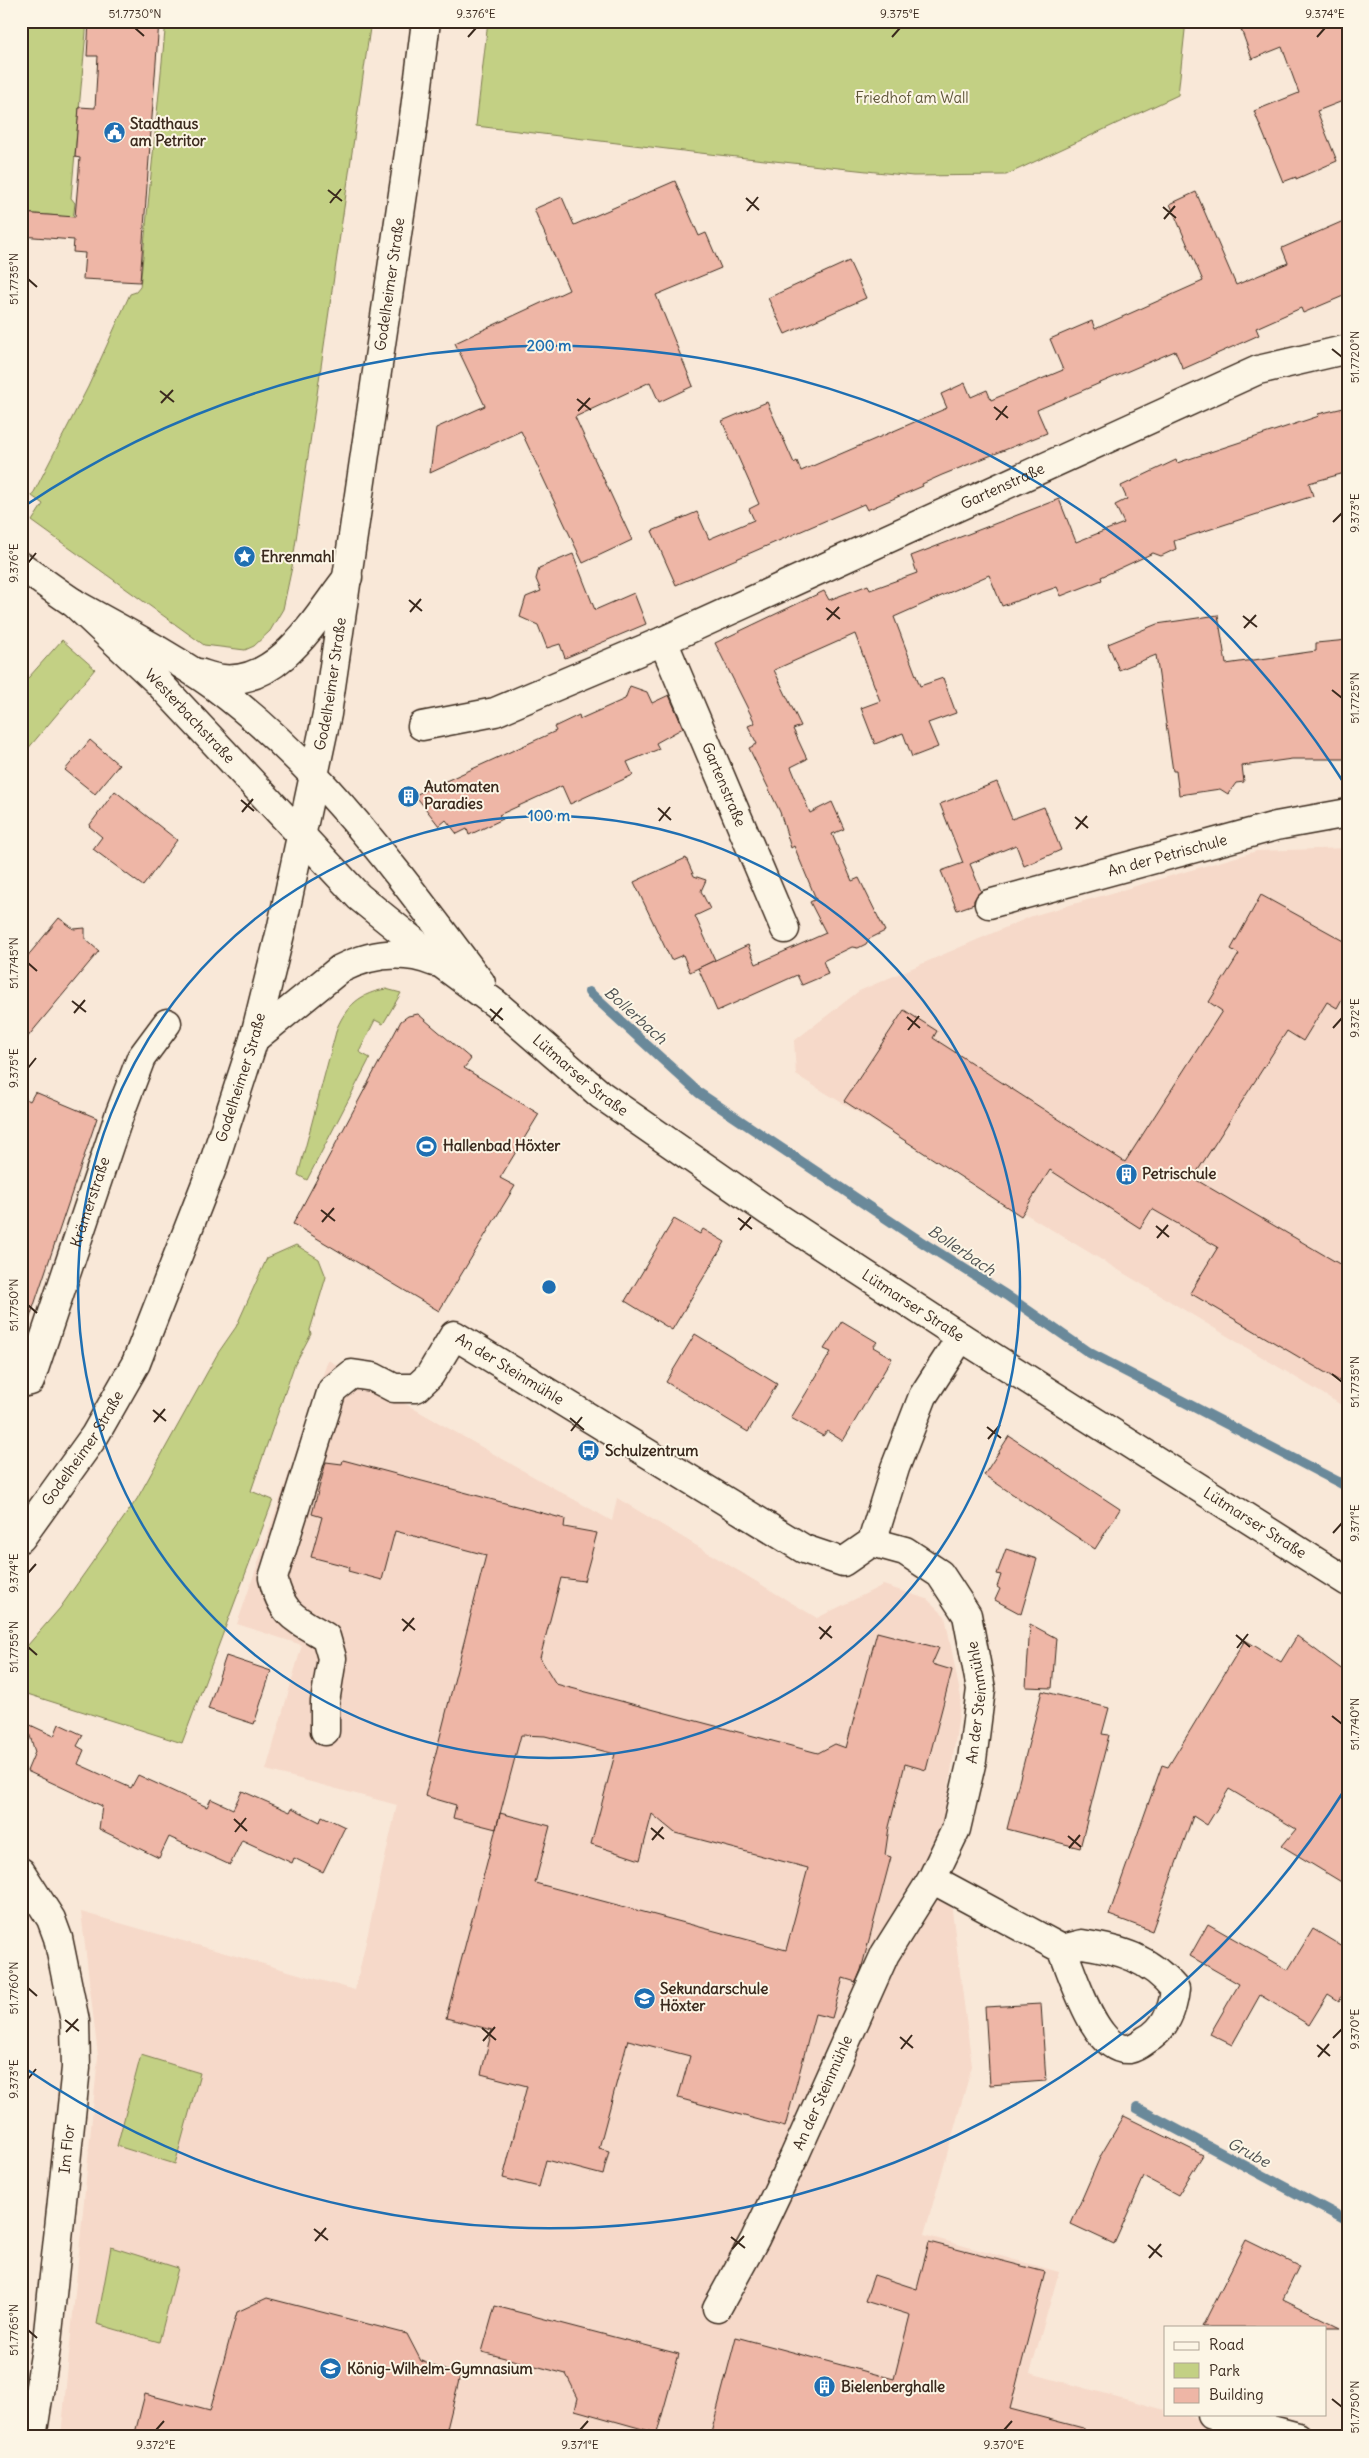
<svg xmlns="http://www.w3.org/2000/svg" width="1369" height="2458" font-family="Delius,sans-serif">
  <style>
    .built { fill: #f6d9c9 }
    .green { fill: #c3d084; stroke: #7f7d51 }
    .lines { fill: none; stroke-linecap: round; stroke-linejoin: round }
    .stream { stroke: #6b899a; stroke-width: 10 }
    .building { fill: #eeb6a6; stroke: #3b2a1e }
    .street-casing { stroke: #3b2a1e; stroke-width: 31 }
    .secondary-casing { stroke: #3b2a1e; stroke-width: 31 }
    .primary-casing { stroke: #3b2a1e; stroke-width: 31 }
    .street { stroke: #fcf5e5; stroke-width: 28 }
    .secondary { stroke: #fcf5e5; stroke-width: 28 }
    .primary { stroke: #fcf5e5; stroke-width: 28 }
    .ticks { fill: none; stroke: #3b2a1e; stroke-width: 2 }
    .ring { fill: none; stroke: #1f6fb2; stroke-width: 2.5 }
    .labels { text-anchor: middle; stroke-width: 4; stroke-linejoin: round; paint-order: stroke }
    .park-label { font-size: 15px; fill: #5d5438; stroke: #fcf5e5 }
    .poi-label { font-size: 15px; font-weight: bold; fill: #3b2a1e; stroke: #fcf5e5; text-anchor: start }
    .street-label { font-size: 15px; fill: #3b2a1e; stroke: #fcf5e5 }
    .water-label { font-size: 16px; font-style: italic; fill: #4f5252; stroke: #fcf5e5 }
    .centre { fill: #1f6fb2; stroke: #fcf5e5; stroke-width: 2.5 }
    .ring-label { font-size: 15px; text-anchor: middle; font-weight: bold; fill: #1f6fb2; stroke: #fcf5e5; stroke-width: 4; stroke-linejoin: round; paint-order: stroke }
    .neatline { fill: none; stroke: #3b2a1e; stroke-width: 2 }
    .ticks-label { font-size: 12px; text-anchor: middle; fill: #3b2a1e }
  </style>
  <rect width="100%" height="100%" fill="#f9e8d8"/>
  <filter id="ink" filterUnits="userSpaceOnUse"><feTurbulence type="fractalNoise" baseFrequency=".02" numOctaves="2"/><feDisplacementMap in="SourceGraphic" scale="10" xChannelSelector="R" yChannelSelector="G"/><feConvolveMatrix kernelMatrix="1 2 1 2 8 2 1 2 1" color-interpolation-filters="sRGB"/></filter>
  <g filter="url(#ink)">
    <g class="built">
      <path d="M1348,848V1409L796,1075L794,1041L859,991L1032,916L1257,851Z"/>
      <path d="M328,1360L612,1521L617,1498L817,1618L883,1585L927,1599L945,1616L961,1698L944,1825L945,1856L972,2066L924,2235L1059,2272L1030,2373L1165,2410V2414H1182L1265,2437H61L98,2056L81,1912L355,1990L397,1805L266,1770L302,1645L237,1624Z"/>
    </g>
    <g class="green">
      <path d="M21,21H87L71,198L75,203L73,220L60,216L21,213Z"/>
      <path d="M166,21H371L292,567L283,609L270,631L254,646L245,650L204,645L32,521L43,504L32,496L88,387L130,294L136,292L140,287Z"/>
      <path d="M488,21H1186L1178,95L1006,175L913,176L700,153L476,126Z"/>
      <path d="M62,640L95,669L21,757V686Z"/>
      <path d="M386,989L401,993L383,1024L375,1020L359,1052L370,1058L307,1180L298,1175L337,1028C347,1005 361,993 386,989Z"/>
      <path d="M296,1245L319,1259L326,1277L310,1330L311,1334L294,1366L251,1491L273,1500L182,1743L21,1692V1653L60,1608L137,1499L218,1353L236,1327L267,1258Z"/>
      <path d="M141,2055L200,2073L175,2164L117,2146Z"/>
      <path d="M111,2247L178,2268L159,2342L97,2324Z"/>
    </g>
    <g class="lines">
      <g class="stream">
        <path d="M589,992L699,1093L920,1241L1006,1295L1088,1352L1348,1487"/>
        <path d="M1137,2108L1348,2221"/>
      </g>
    </g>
    <g class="building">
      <path d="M89,21H159L140,282L83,279L85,253L73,252L74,240L21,236V213L75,217L80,158L75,157L79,107L95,108L98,56H87Z"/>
      <path d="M1238,21H1348V99L1317,111L1337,161L1296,179V177L1283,182L1254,111L1299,93L1282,47L1252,59Z"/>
      <path d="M675,181L699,236L706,233L721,268L656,295L693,386L659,402L650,382L575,417L632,540L583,563L521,431L430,473L436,428L485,406L455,343L569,290L534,209L562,197L574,225Z"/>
      <path d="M1196,192L1236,285L1288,263L1282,248L1348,219V294L1303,313L1301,308L1256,328L1259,335L1183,369L1175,351L1037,410L1047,433L942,475L922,484L923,486L867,510L864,504L676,585L652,531L697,512L709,539L754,520L749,509L759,504L722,421L767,402L794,463L797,461L801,471L947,408L941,394L965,383L971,397L987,390L991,400L1063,370L1050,339L1092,321L1095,329L1203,281L1170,204Z"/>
      <path d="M849,261L866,298L785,334L768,298Z"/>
      <path d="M1348,407V472L1309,483L1313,496L1174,541L1176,549L1161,556L1153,553L1101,577L1102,580L1061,596L1057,587L1002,606L989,575L894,617L920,686L943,678L956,713L928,723L938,747L912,757L903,733L875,744L861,708L880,701L855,634L774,670L801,726L793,729L807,759L791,767L810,813L832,802L844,829L832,834L852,881L859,878L885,931L869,939L866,944L858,948L852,947L823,961L828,974L802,985L797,975L717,1011L698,968L748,945L756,964L826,933L810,902L816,899L794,846L791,848L780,812L749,748L757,744L748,726L755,723L715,643L824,591L829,600L868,585L870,590L917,573L911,556L1059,499L1076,542L1124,523L1115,505L1127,499L1121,486L1176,460L1177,463L1319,416L1318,414Z"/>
      <path d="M573,554L595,610L634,593L646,624L565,658L560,644L547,648L538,625L520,617L526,597L541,591L536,579L539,568Z"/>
      <path d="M1218,615L1226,664L1316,651V643L1348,640V759H1292L1242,766L1244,782L1236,783L1228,794L1220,789L1179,795L1176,771H1173L1156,655L1119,670L1108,644L1157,624Z"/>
      <path d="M630,686L647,692L652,703L669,695L683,728L656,743L659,749L627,762L633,775L570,804L562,786L499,815L503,819L469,835L467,829L457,834L446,820L439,826L415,795L556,731L554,727L579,715L580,719L625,699Z"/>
      <path d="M90,740L119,765L95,794L65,770Z"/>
      <path d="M997,782L1012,819L1044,807L1061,850L1024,866L1016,845L970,864L981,891L974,900V904L957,910L941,871L963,863L940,804Z"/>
      <path d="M115,791L177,840L143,886L93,849L102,837L89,826Z"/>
      <path d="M686,858L694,876L706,880L701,891L710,909L695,916L715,960L690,972L683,955L671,960L634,882Z"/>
      <path d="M1261,895L1348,943V988L1337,1008L1327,1002L1303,1041L1287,1031L1193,1178L1348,1269V1386L1190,1293L1218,1247L1152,1209L1140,1228L1050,1170L1021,1216L844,1101L904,1010L937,1031L933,1038L1125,1162L1222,1011L1209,1002L1239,954L1231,949Z"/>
      <path d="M59,918L74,929L85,928V939L99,951L21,1045V964Z"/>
      <path d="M418,1014L471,1059L464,1068L539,1114L500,1178L515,1186L439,1311L293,1224L401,1021L408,1016Z"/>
      <path d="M35,1092L97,1118L26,1329L21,1328V1096L30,1101Z"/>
      <path d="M674,1219L700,1234L703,1229L725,1242L672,1330L625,1301Z"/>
      <path d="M842,1321L877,1342L873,1347L892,1358L843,1441L827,1431L823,1436L791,1418L831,1352L824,1349Z"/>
      <path d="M695,1334L777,1384L748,1432L666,1382Z"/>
      <path d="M1009,1436L1120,1509L1095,1549L984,1475Z"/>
      <path d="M343,1460L565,1519L564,1527L597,1533L584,1581L561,1578L540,1658L556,1684L818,1753L835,1744L846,1748L877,1632L939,1648L932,1664L952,1670L926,1770L905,1764L889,1827L885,1855L891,1857L861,1970L856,1982L843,1978L832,2018L815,2014L785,2127L678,2098L690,2056L628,2040L599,2148L609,2151L603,2175L546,2160L539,2187L503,2178L527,2086L481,2074L492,2030L446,2018L500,1813L550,1826L535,1883L786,1950L808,1868L675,1833L652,1814L640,1860L591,1844L615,1754L545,1736L521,1735L496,1829L453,1818L456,1805L425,1796L486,1555L395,1531L382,1580L348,1571L350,1567L311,1557L322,1517L312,1514L326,1462L342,1464Z"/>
      <path d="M1006,1549L1037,1559L1021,1614L995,1600L1000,1589L997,1587L1001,1575L997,1574Z"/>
      <path d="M1030,1624L1056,1638L1052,1688L1026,1687Z"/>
      <path d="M1297,1636L1348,1674V1886L1282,1846L1296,1829L1229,1789L1207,1825L1193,1816L1152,1931L1109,1915L1162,1765L1168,1767L1245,1640L1281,1662Z"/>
      <path d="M226,1656L271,1671L254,1724L208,1709Z"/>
      <path d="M1042,1691L1109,1708L1102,1734L1109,1735L1080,1848L1007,1829Z"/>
      <path d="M26,1723L54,1736L59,1724L83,1735L77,1746L84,1750L78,1764L131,1788L138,1775L207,1807L211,1799L233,1809L242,1791L290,1812L292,1808L320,1822L322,1816L345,1827L323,1872L294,1858L292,1863L242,1840L230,1865L169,1837L159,1858L99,1829L102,1806L27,1771L35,1752Z"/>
      <path d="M1208,1924L1288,1970L1313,1929L1348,1950V1986L1339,2001L1328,1994L1309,2025L1260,1995L1232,2045L1210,2034L1239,1984L1190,1956Z"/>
      <path d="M1041,2004L1046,2081L990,2085L985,2007Z"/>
      <path d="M1124,2116L1203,2155L1178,2195L1144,2177L1114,2244L1071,2224L1101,2155Z"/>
      <path d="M1246,2240L1299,2266L1283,2299L1340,2327H1202Z"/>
      <path d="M929,2242L1045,2272L1010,2409L1083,2428L1082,2437H710L736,2337L894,2379L910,2315L865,2301L874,2275L917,2289Z"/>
      <path d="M267,2298L407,2334L421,2361L460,2376L445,2437H134L145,2394L210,2411L237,2312Z"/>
      <path d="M495,2306L679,2354L657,2433L575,2410L578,2398L566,2374L482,2352Z"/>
    </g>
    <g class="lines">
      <defs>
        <g id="street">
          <path id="s1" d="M663,641L785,929"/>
          <path id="s2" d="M422,726L495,712L663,641L1258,370L1348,349"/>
          <path id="s3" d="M989,904L1276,826L1348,813"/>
          <path id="s4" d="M21,1383L30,1381L120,1113L141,1058L167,1023"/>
          <path id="s5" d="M325,1731V1702L332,1658L326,1637C294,1618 282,1615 273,1578L332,1390L352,1374L373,1377L394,1388H416L430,1375L454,1335L804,1549L843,1562L872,1542L895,1468L923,1396L961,1337"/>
          <path d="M21,1872L51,1919L58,1938L75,2021L76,2068L47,2342L32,2437"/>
          <path d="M932,1879L1062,1949"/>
          <path d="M1082,1944C1121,1950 1149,1958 1175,1989C1173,2009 1165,2030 1146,2040C1142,2043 1134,2048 1129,2049C1094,2052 1073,1973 1062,1949Z"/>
          <path id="s6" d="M717,2308L755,2239L794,2157L885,1954L932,1879L956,1829L972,1760L981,1689L967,1615L940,1574L905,1551L872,1542"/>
          <path d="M1212,2414L1298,2437"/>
        </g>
        <g id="secondary">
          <path d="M21,566C40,579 58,593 77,605C123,631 171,655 214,686C324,768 399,875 481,983"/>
          <path id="s7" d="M74,603L157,681L359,897L443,965L496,1004L601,1095L768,1211L961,1337L1348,1582"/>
          <path d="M199,673C206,675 214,678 222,679C280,685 317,616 348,577"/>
          <path d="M254,1039L340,969C370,954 402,949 434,962"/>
        </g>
        <g id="primary">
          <path id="s8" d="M21,1538L95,1435L136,1363L212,1168L254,1039L282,926L327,714L413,125L426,21"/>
        </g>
      </defs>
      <use href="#street" class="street-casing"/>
      <use href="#secondary" class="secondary-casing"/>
      <use href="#primary" class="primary-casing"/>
      <use href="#street" class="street"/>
      <use href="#secondary" class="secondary"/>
      <use href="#primary" class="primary"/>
    </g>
  </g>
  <path class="ticks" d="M135,28L144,36M468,37L476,28M892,37L900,28M1317,37L1325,28M328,190L342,201M746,198L759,210M330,203L341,189M1163,207L1176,218M747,211L758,197M1164,219L1175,206M28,279L37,287M1332,349L1342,357M160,391L174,402M577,399L591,410M161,403L173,390M994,407L1008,418M578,411L590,398M996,420L1007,406M1333,522L1342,513M28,563L36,553M409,600L422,611M826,608L840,619M410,612L421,599M1243,616L1257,627M827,620L839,607M1244,628L1256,615M1332,690L1342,698M241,800L254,811M658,808L671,820M242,812L253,799M1075,817L1088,828M659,821L670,807M1076,829L1087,816M28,963L37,971M72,1001L86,1012M490,1009L503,1020M74,1013L85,1000M907,1017L920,1028M491,1021L502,1008M1333,1028L1342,1018M908,1030L919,1016M28,1068L36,1058M321,1210L335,1221M738,1218L752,1229M322,1222L334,1208M1156,1226L1169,1237M740,1230L751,1217M1157,1238L1168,1225M28,1305L37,1313M1332,1374L1342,1382M153,1410L166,1421M570,1418L584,1430M154,1422L165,1409M987,1427L1001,1438M571,1431L582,1417M988,1439L1000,1425M1333,1533L1342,1523M28,1573L36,1564M402,1619L415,1630M819,1627L832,1638M403,1631L414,1618M1236,1635L1250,1647M820,1639L831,1626M28,1647L37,1655M1237,1648L1248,1634M1332,1716L1342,1724M234,1819L247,1831M651,1828L664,1839M235,1832L246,1818M1068,1836L1081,1847M652,1840L663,1827M1069,1848L1080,1835M28,1988L37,1996M65,2020L79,2031M482,2028L496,2040M66,2032L78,2019M900,2037L913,2048M1333,2038L1342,2029M483,2041L495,2027M1317,2045L1330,2056M901,2049L912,2035M1318,2057L1329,2044M28,2079L36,2069M314,2229L328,2240M731,2237L745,2248M315,2241L326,2228M1148,2245L1162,2257M732,2249L744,2236M1149,2258L1161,2244M28,2330L37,2338M1332,2399L1342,2407M156,2430L164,2421M580,2430L588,2421M1004,2430L1012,2421"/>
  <g class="ring">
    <circle cx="549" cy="1287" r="471"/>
    <path d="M1347 1786A941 941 0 0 1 23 2067M23 507A941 941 0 0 1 1347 788"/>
  </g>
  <defs>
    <symbol id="civic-disc" viewBox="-11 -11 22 22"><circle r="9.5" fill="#1f6fb2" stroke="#fcf5e5"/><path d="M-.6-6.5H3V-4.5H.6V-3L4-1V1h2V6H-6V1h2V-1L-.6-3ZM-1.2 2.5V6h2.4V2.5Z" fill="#fff"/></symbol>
    <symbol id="sight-disc" viewBox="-11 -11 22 22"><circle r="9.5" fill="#1f6fb2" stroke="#fcf5e5"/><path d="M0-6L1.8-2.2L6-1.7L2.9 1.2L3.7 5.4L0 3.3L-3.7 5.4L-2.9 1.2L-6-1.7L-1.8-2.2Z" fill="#fff"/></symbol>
    <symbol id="building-disc" viewBox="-11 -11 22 22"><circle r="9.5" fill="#1f6fb2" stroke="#fcf5e5"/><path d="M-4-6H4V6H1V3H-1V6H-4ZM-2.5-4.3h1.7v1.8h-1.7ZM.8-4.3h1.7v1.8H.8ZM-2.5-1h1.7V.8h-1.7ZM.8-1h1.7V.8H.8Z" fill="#fff"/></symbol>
    <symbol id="stadium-disc" viewBox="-11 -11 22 22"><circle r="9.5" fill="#1f6fb2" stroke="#fcf5e5"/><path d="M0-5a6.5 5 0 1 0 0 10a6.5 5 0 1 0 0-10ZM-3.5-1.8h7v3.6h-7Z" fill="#fff"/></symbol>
    <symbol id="bus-disc" viewBox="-11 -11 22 22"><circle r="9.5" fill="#1f6fb2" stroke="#fcf5e5"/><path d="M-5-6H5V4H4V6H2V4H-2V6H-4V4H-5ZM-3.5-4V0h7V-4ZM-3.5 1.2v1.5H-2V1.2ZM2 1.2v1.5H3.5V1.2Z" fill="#fff"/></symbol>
    <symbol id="school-disc" viewBox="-11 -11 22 22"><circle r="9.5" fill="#1f6fb2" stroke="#fcf5e5"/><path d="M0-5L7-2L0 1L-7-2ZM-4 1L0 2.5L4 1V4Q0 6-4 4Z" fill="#fff"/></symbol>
  </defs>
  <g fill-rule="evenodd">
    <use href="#civic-disc" x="102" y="120" width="25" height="25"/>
    <use href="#sight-disc" x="232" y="544" width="25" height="25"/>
    <use href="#building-disc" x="396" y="784" width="25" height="25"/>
    <use href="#stadium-disc" x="414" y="1134" width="25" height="25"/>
    <use href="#building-disc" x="1114" y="1162" width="25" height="25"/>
    <use href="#bus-disc" x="576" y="1438" width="25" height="25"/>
    <use href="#school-disc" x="632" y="1986" width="25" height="25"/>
    <use href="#school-disc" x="318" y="2356" width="25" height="25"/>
    <use href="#building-disc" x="812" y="2374" width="25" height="25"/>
  </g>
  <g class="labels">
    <g class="park-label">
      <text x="912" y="103">Friedhof am Wall</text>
    </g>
    <g class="poi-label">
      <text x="130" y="129">Stadthaus<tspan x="130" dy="17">am Petritor</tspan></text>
      <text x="261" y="562">Ehrenmahl</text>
      <text x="424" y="792">Automaten<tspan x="424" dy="17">Paradies</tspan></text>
      <text x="443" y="1151">Hallenbad Höxter</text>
      <text x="1142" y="1179">Petrischule</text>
      <text x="605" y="1456">Schulzentrum</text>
      <text x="660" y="1994">Sekundarschule<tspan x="660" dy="17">Höxter</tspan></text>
      <text x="347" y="2374">König-Wilhelm-Gymnasium</text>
      <text x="841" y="2392">Bielenberghalle</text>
    </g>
    <g class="street-label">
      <text dy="5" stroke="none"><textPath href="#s8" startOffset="1322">Godelheimer Straße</textPath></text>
      <text dy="5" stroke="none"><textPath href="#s2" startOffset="630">Gartenstraße</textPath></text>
      <text dy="5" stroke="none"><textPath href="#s8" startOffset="918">Godelheimer Straße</textPath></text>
      <text dy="5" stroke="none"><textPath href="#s7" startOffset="162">Westerbachstraße</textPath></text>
      <text dy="5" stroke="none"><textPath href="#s1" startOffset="156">Gartenstraße</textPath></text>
      <text dy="5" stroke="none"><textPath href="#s3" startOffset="185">An der Petrischule</textPath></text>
      <text dy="5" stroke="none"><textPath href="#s7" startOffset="694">Lütmarser Straße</textPath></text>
      <text dy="5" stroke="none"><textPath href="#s8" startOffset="514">Godelheimer Straße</textPath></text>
      <text dy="5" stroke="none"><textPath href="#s4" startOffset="198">Krämerstraße</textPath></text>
      <text dy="5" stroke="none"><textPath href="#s7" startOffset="1099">Lütmarser Straße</textPath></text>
      <text dy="5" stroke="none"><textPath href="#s5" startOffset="599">An der Steinmühle</textPath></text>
      <text dy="5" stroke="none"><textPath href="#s8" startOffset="109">Godelheimer Straße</textPath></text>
      <text dy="5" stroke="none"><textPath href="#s7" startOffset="1504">Lütmarser Straße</textPath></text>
      <text dy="5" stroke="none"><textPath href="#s6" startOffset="665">An der Steinmühle</textPath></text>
      <text dy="5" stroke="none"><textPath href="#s6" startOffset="240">An der Steinmühle</textPath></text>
      <text transform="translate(67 2149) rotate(-84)" y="5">Im Flor</text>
    </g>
    <g class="water-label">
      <text transform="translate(636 1015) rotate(42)" y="6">Bollerbach</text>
      <text transform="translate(962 1250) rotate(34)" y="6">Bollerbach</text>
      <text transform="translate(1249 2152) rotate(28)" y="6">Grube</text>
    </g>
  </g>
  <circle cx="549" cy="1287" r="8" class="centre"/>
  <g class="ring-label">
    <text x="549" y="351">200 m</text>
    <text x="549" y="821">100 m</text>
  </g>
  <rect width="1369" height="2458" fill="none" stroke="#fcf5e5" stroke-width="55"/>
  <rect x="1164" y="2326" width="162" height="90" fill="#fcf5e5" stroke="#afa495"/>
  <rect x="1174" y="2342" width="25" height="8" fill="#fcf5e5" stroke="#afa495"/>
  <text x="1209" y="2350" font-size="15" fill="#3b2a1e">Road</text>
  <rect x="1174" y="2363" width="25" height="15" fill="#c3d084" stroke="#afa495"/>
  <text x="1209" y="2376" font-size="15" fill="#3b2a1e">Park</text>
  <rect x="1174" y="2388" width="25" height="15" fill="#eeb6a6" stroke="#afa495"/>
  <text x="1209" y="2400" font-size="15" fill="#3b2a1e">Building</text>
  <rect x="28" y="28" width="1314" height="2402" class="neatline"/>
  <g class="ticks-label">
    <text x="135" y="18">51.7730°N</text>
    <text x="476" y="18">9.376°E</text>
    <text x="900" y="18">9.375°E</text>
    <text x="1325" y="18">9.374°E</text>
    <text transform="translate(14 279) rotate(-90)" y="4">51.7735°N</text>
    <text transform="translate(1355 357) rotate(-90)" y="4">51.7720°N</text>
    <text transform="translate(1355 513) rotate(-90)" y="4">9.373°E</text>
    <text transform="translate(14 563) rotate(-90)" y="4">9.376°E</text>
    <text transform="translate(1355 698) rotate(-90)" y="4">51.7725°N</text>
    <text transform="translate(14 963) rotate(-90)" y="4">51.7745°N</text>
    <text transform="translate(1355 1018) rotate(-90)" y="4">9.372°E</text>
    <text transform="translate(14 1068) rotate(-90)" y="4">9.375°E</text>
    <text transform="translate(14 1305) rotate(-90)" y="4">51.7750°N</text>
    <text transform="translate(1355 1382) rotate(-90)" y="4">51.7735°N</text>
    <text transform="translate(1355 1523) rotate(-90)" y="4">9.371°E</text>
    <text transform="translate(14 1573) rotate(-90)" y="4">9.374°E</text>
    <text transform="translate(14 1647) rotate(-90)" y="4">51.7755°N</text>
    <text transform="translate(1355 1724) rotate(-90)" y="4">51.7740°N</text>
    <text transform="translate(14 1988) rotate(-90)" y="4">51.7760°N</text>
    <text transform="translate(1355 2029) rotate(-90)" y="4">9.370°E</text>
    <text transform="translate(14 2079) rotate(-90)" y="4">9.373°E</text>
    <text transform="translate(14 2330) rotate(-90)" y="4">51.7765°N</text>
    <text transform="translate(1355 2407) rotate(-90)" y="4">51.7750°N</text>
    <text x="156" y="2449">9.372°E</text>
    <text x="580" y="2449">9.371°E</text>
    <text x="1004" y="2449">9.370°E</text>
  </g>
</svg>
